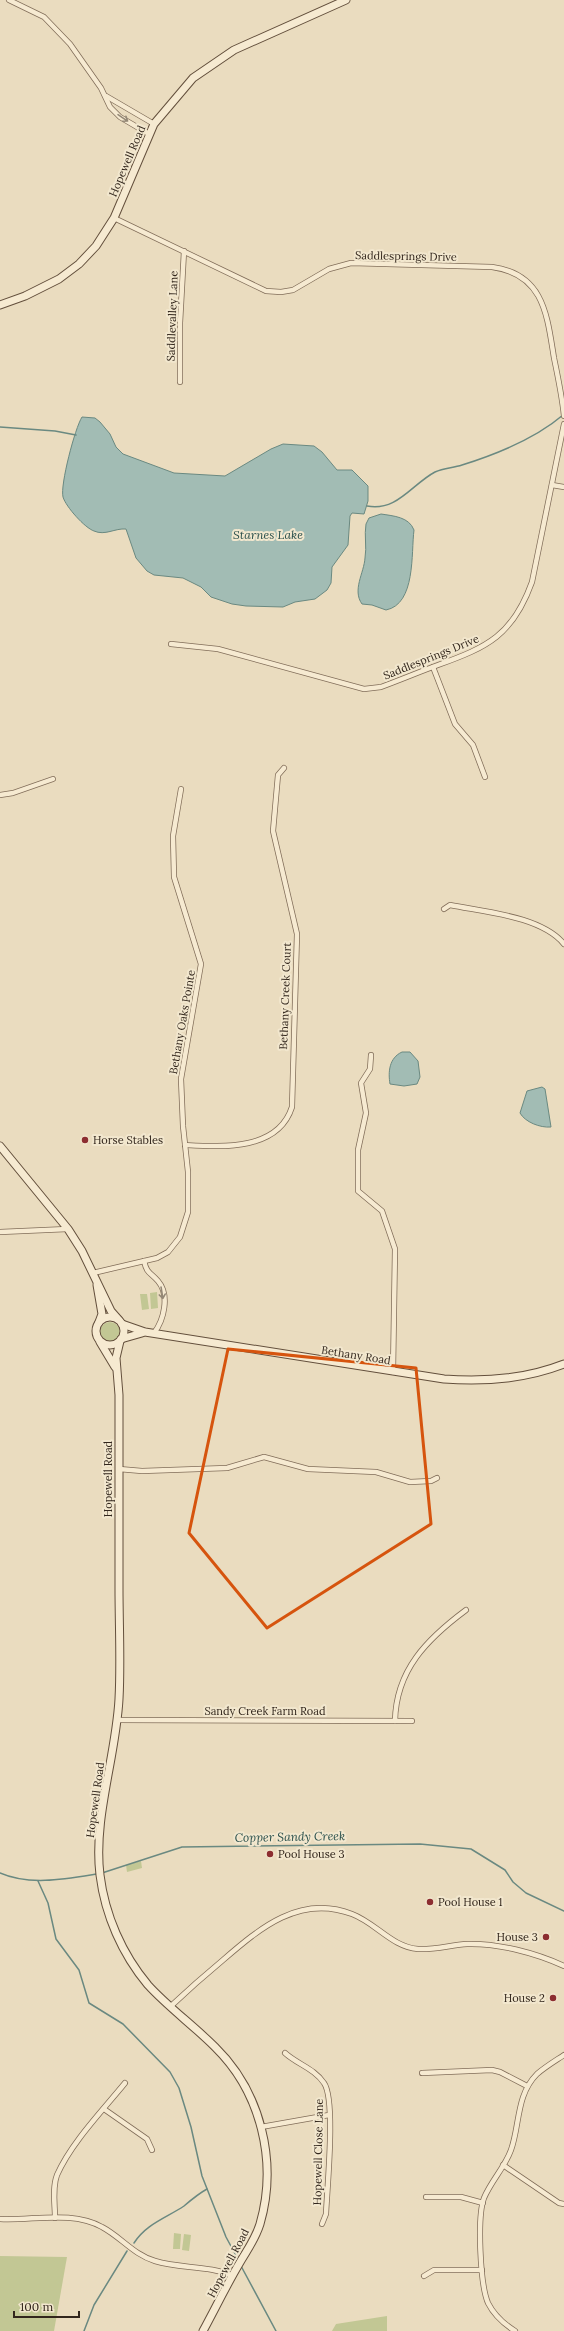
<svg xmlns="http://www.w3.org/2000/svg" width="564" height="2331" font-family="Lora,serif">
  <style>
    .green { fill: #c2c794 }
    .water { fill: #a2bcb4; stroke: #6a8981 }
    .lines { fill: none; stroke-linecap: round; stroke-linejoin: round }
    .stream { stroke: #6a8981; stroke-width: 1.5 }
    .street-casing { stroke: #816d59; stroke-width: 6 }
    .secondary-casing { stroke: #634f3c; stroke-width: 9 }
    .street { stroke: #f6ead1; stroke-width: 4.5 }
    .secondary { stroke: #f6ead1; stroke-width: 7 }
    .oneway { stroke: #948876 }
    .marked { fill: none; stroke: #d6540e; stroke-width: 3; stroke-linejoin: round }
    .poi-dot { fill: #8c2d30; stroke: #f2e7ce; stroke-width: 1.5 }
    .labels { text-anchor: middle; stroke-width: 4; stroke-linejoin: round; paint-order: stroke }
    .street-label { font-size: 11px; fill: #32261c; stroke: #f2e7ce }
    .poi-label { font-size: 11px; fill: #32261c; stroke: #f2e7ce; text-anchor: start }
    .water-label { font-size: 12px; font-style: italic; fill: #2c514d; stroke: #f2e7ce }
  </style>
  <rect width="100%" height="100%" fill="#eadcbf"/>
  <g class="green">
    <path d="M157,1292L158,1308L151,1309L150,1293Z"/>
    <path d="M140,1294H147L149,1309L142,1310Z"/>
    <circle cx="110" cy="1332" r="10"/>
    <path d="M141,1861L142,1868L127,1872L126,1865Z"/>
    <path d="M174,2233L181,2234L180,2249H173Z"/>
    <path d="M184,2234L191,2235L189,2251L182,2250Z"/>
    <path d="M0,2256L67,2257L54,2331H0Z"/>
    <path d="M387,2316V2331H332L336,2324Z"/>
  </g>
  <g class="water">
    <path d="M82,417L95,418L100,422L110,434L116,447L123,454L174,473L225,476L271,449L283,444L314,446L322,452L337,470H352L368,486V501L364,514L352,513L350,516L348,545L332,567L331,583L327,590L315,599L295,602L283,607L246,606L232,604L211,597L201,587L183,578L154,575L147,571L136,558L126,529C115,528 105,536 94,531C85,528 66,507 63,497C60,485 75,428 82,417Z"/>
    <path d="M381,514C394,516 409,517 414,530C411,553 416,604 386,610L372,605L362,604C352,590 364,573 365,558C367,547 364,535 366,524L369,518Z"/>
    <path d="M402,1052H410L418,1061L420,1077L417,1084L404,1086L390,1084C388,1072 389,1058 402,1052Z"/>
    <path d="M542,1087L545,1089L551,1127C540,1128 525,1122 520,1113L527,1091Z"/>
  </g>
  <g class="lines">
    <g class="stream">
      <path d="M0,427L55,431L76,435"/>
      <path d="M367,506C397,512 412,484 435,472C444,468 453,468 462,465C497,454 535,439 563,415"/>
      <path d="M0,1873C29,1886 66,1879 97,1874"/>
      <path d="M102,1873L182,1847L420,1844L471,1849L505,1870L513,1882L526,1893L564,1911"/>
      <path d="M38,1881L48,1903L56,1939L79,1970L89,2003L123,2024L170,2072L179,2088L191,2127L202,2176L226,2237L239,2261"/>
      <path d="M134,2243C146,2224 166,2218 184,2206C191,2200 198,2194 207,2189"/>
      <path d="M241,2266L276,2331"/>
      <path d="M84,2331L94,2305L127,2251"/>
    </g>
    <defs>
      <g id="street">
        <path d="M9,0L44,17L70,44L101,88L110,107L120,117L149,134"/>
        <path d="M106,96L154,124"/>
        <path d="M114,218L266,291L281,292L293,290L329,269L351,263L492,267C544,274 547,315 554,358C558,377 562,396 564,416"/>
        <path d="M180,382V323L184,251"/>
        <path d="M552,485L564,487"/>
        <path d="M171,644L218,649L364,689L381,687C400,680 419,672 438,665C488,647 513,635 532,582L564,424"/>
        <path d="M433,667L455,724L473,745L485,777"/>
        <path d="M0,795L13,793L53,779"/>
        <path d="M444,909L450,905C484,912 541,916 564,944"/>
        <path d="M371,1055L370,1069L361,1083L366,1113L358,1150V1191L382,1211L395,1249L393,1372"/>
        <path d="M185,1145C222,1147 278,1151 292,1107L297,934L273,831L278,775L284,768"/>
        <path d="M0,1232L68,1229"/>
        <path d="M144,1261C147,1274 150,1272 158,1281C170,1295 164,1320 154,1333"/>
        <path d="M93,1273L157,1258L168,1252L180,1237L188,1212V1172L183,1126L181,1079L201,964L174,877L173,836L181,789"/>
        <path d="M119,1469L142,1471L227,1468L264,1457L308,1469L376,1472L410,1482L431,1481L437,1478"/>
        <path d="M117,1720L412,1721"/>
        <path d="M395,1721C396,1670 427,1639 466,1610"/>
        <path d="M171,2006C188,1990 205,1975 223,1960C260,1928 300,1894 352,1914C376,1923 392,1947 418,1949C434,1950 451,1945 467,1944C498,1943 536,1953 564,1966"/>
        <path d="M285,2053C297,2064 315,2069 324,2083C336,2100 327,2189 326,2214L322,2224"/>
        <path d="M422,2073L492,2070L500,2072L527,2086"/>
        <path d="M104,2109L147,2139L152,2150"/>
        <path d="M261,2127L329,2115"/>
        <path d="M503,2165L559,2203L564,2204"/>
        <path d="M426,2197H461L483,2203"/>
        <path d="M55,2218C55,2205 52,2188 57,2175C71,2143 103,2110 125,2083"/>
        <path d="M0,2219C32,2221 72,2210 102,2227C121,2237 134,2255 155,2261C181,2269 209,2265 233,2276"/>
        <path d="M424,2276L434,2270H482"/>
        <path d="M515,2331C504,2324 494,2315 488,2303C480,2284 477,2217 484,2198C491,2181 505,2167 511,2150C520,2125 516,2095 537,2074C545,2067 555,2061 564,2055"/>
      </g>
      <g id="secondary">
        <path d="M0,305L25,296L59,279L79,264L96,246L114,218L154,124L193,78L234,50L346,0"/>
        <path d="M0,1146L68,1229L82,1251L111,1311L119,1320"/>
        <path d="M97,1285L102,1314L99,1322"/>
        <circle cx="110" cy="1331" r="14"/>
        <path d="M122,1324L145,1332L444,1379C484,1382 526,1379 564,1364"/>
        <path d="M121,1339L142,1333"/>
        <path d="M120,1341L116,1358L119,1395C119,1460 119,1524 119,1588C119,1625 121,1662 119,1699C116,1757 93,1818 100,1875C105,1915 122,1954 148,1985C168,2007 193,2025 215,2047C261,2092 278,2162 260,2224C255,2240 247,2250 239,2264C226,2286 215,2309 203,2331"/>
        <path d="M100,1342L115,1367"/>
      </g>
    </defs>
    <use href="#street" class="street-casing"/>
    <use href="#secondary" class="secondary-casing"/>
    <use href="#street" class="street"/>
    <use href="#secondary" class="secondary"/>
  </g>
  <defs><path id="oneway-shaft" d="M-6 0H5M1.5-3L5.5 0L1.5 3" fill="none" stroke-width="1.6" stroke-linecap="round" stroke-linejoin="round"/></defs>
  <g class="oneway">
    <use href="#oneway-shaft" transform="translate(123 118) rotate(34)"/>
    <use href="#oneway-shaft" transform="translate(162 1293) rotate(81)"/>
  </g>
  <path class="marked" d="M228,1349L416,1368L431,1524L267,1628L189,1533Z"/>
  <g class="poi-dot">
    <circle cx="85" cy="1140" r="4"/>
    <circle cx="270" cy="1854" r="4"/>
    <circle cx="430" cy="1902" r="4"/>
    <circle cx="546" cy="1937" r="4"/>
    <circle cx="553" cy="1998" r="4"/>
  </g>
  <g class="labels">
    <g class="street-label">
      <text transform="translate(127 161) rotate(-67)" y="4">Hopewell Road</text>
      <text transform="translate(406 256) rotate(1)" y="4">Saddlesprings Drive</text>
      <text transform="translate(172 316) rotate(-88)" y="4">Saddlevalley Lane</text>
      <text transform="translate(431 657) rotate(-22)" y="4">Saddlesprings Drive</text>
      <text transform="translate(285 996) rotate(-88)" y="4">Bethany Creek Court</text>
      <text transform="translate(182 1022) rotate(-80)" y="4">Bethany Oaks Pointe</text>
      <text transform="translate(356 1355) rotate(9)" y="4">Bethany Road</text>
      <text transform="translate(108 1479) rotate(-90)" y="4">Hopewell Road</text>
      <text x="265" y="1715">Sandy Creek Farm Road</text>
      <text transform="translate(95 1800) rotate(-82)" y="4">Hopewell Road</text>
      <text transform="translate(318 2152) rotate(-89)" y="4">Hopewell Close Lane</text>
      <text transform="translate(228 2263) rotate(-62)" y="4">Hopewell Road</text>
    </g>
    <g class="poi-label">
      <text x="93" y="1144">Horse Stables</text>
      <text x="278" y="1858">Pool House 3</text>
      <text x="438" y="1906">Pool House 1</text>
      <text x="538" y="1941" text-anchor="end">House 3</text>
      <text x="545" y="2002" text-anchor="end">House 2</text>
    </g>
    <g class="water-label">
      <text x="268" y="539">Starnes Lake</text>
      <text transform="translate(290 1837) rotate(-1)" y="4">Copper Sandy Creek</text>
    </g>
  </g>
  <path d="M14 2311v6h65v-6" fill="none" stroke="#32261c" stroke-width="2"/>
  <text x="20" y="2311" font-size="12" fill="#32261c" stroke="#f2e7ce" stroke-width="3" paint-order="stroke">100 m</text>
</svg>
